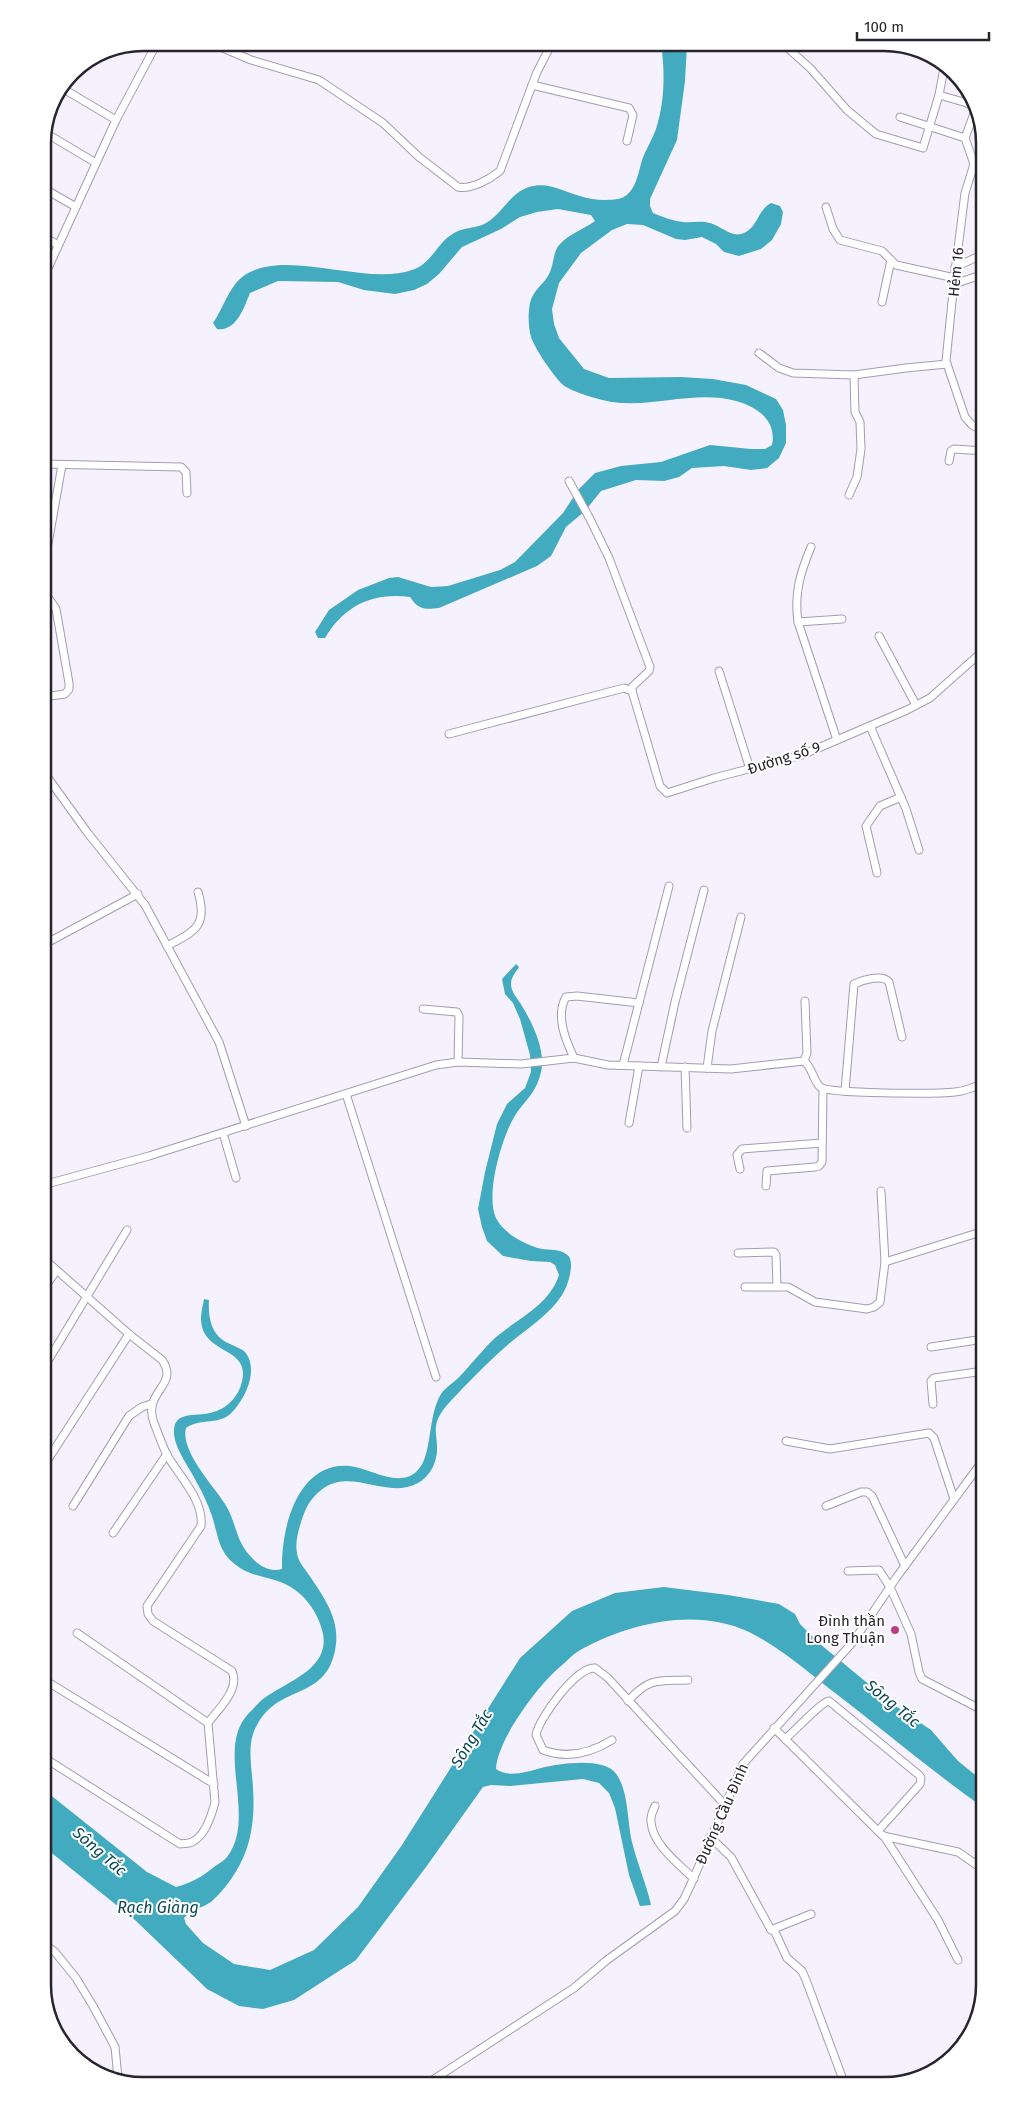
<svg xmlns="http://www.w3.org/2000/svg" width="1027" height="2128" font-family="'Fira Sans',sans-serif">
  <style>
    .water { fill: #43abbf }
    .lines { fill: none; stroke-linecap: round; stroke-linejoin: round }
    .minor-casing { stroke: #a39cb1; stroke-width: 9 }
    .minor { stroke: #fff; stroke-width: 7 }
    .poi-dot { fill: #bc3d88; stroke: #fff; stroke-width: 2 }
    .labels { text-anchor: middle; stroke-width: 4; stroke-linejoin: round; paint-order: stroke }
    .street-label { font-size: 15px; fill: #27242d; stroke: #fff }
    .poi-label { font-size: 15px; fill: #27242d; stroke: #fff; text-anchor: end }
    .water-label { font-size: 16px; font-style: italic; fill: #0b4954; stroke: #fff }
    .rim { fill: none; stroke: #27242d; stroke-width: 2.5 }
  </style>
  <rect width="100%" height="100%" fill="#f6f1ff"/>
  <g class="water">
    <path d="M661,43H687V45L685,81L677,140L650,199V206L653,213C663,217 673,221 683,222C692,223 701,220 710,223C722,226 733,240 746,232C758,225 758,210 771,203L780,206L783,212L781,224L772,240L761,249L739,256L724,252L716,244L702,237L685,240L676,239L643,225L627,224L612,230L581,253L559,283L552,309L554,324L559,338L584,369L609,378L681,377L713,379L746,385L776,399L783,410L786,425V443L779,458L767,468L751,470L724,466L692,468L679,477L664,481L636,480L601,491L585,511L566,527L551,556L537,566L439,608C424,610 418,609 410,597C372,592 344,606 325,638H318L315,632L329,610L358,590L389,578L398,577L431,587L448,586L500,570L515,562L563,513L578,490L595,473L621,466L661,462L710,445L751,449H765L772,445C777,421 758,407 736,401C695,390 653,408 612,402C600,400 571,392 562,384C553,375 535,349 531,337C528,326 528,313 530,303C533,289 545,284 550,272C554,263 553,251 560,244C569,234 584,229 595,221L591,215L558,209L537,212L520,217L501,229L462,247L439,274L427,284L414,290L395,294L364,290L338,282L278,281L250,293C244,308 236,332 217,329L213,323C223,309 228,289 241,278C281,245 364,287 412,270C431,264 437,244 451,235C461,227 476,229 486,223C503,213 510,193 529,187C548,181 562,191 580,196C591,200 606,201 618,199C635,196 638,174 642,160C646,149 652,140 656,129C665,101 665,71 661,43Z"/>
    <path d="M516,964L519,967C516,972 511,977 511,984C511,992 518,999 522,1006C533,1024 546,1051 541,1072C536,1093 527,1098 516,1114C502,1135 485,1195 496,1218C503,1233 525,1245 542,1249C549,1250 560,1249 566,1254C570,1256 571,1261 571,1265C571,1274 567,1288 562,1295C550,1314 528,1328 511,1342C493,1357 477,1374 461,1390C452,1400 437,1413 436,1427C435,1432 437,1440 437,1446C438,1460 431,1476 418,1483C381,1503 341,1455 308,1505C305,1510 303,1516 301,1522C298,1532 295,1543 297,1553C298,1562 304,1567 309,1575C323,1596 339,1617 336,1644C329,1702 280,1682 257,1725C246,1744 252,1767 253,1788C255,1817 252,1847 235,1873C229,1883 220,1894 211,1902C202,1908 191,1910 184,1918L186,1924L203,1943L234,1964L270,1970L314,1950L358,1907L402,1845L520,1658L572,1611L615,1593L664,1587L728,1595L779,1604L795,1614L800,1624L820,1644L894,1705L931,1730L958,1761L984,1782V1808C930,1770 879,1726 826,1686C802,1667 777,1646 749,1632C696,1607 630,1623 582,1649C574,1653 568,1660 561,1666C539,1684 497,1740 496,1769C509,1778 526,1772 541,1768C559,1764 605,1756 617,1775C629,1794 627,1821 632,1842C637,1863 646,1883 651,1905L640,1906L629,1875L615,1808L609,1793L599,1783L583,1779L510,1786L491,1785L483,1787L426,1867L356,1960L294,2000L263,2009L239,2006L207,1989L135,1920L43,1846V1789L147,1872L176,1887C191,1883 202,1877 214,1867C218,1864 224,1861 227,1857C258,1817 214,1748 249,1713C254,1708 258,1703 263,1699C286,1682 330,1669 323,1634C319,1613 303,1591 283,1583C263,1575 247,1577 229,1559C218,1547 217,1531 212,1516C208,1505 203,1493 197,1483C190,1468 175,1450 174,1433C173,1410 196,1417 210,1413C229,1409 242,1393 243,1374C244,1347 201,1353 201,1318C201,1312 203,1305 204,1299L209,1300C208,1317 211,1335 228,1343C233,1346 241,1348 245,1352C260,1370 244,1402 229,1415C216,1425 200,1418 186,1428C180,1451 213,1485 225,1504C238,1525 234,1541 255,1561C263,1568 272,1572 282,1569C281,1529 297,1461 350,1466C369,1468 398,1488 416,1472C434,1457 426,1414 443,1391C449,1385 457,1380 463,1373C474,1361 484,1348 496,1337C519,1318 550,1304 559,1275L555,1265L550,1262L531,1261L503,1256L487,1241L482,1227L478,1209L485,1172L497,1124L507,1104L525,1088L531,1072L530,1055L520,1019L513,1003L505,994L502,979Z"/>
  </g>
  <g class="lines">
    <defs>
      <g id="minor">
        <path d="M211,43L251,60L319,80L383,123L419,157L458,187C471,190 490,179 500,171L537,72L552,43"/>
        <path d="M782,43L810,68L847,110L876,134L923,148L939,95L945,63"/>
        <path d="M532,85L629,108L633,115L627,141"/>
        <path d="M62,88L116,120"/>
        <path d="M939,95L967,103L975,108"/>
        <path d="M977,105L965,138L974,164L965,193L955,272L946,361L965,417L972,425L984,431"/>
        <path d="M900,117L965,138"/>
        <path d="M44,132L96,163"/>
        <path d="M974,164L984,166"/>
        <path d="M43,188L76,207"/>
        <path d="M826,207L833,229L840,240L882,251L896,265L955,278"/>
        <path d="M43,236L58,245"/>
        <path d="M955,267L984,254"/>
        <path d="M43,279L116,120L157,43"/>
        <path d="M954,284L984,274"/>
        <path d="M882,302L891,260"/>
        <path d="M759,353L779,368L793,373L854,375"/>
        <path d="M949,461L951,451L954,449L984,451"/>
        <path d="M43,464L181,467L186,472L187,493"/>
        <path d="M569,481L590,519L609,558L650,667L649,671L632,687V691L660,786L667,793L714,778L802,755L907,710L930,698L984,650"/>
        <path d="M849,495L857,477L861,449L860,422L855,412L854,375L906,368L947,364"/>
        <path d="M811,547C800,573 794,594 798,622L837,740"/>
        <path d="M43,572L62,465"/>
        <path d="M798,622L842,619"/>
        <path d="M879,636L916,705"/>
        <path d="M719,671L750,769"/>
        <path d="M43,697L65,694L69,689V683L56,609L43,590"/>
        <path d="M870,726L906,809L919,850"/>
        <path d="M449,734L624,688L632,691"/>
        <path d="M43,771L87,832L145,905L219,1042L246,1126"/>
        <path d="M877,873L866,826L880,806L901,797"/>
        <path d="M43,945L138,894"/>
        <path d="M167,946C196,931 208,925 198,892"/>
        <path d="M423,1009L457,1012L459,1016L458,1062"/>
        <path d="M574,1058C566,1041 555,1016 566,997L577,996L639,1003"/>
        <path d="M804,1061L807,1053L805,1001"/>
        <path d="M623,1065L669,886"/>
        <path d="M661,1067L675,1002L704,890"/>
        <path d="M685,1067L687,1128"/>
        <path d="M707,1068L712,1031L741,917"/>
        <path d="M980,1085L984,1112"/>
        <path d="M845,1091L854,984C862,980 882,974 889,982L902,1037"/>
        <path d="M346,1094L436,1377"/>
        <path d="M629,1123L639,1066"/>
        <path d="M223,1133L236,1178"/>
        <path d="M740,1169L737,1155L742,1149L822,1143"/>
        <path d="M43,1185L149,1156L436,1065L458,1062L521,1064L574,1058L608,1065L731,1069L804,1061C812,1067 813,1080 820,1087C828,1094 939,1094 955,1092C966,1091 975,1087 984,1083"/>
        <path d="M766,1186L767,1171L815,1167L819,1166L822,1162L823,1089"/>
        <path d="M881,1191L885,1262"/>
        <path d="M43,1198L49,1183"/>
        <path d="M738,1253L774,1252L776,1255L777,1287"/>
        <path d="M745,1287H788L815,1302L867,1309L874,1307L880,1302L885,1262L984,1231"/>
        <path d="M43,1290L56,1271"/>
        <path d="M931,1347L984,1339"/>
        <path d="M43,1369L127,1230"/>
        <path d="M933,1404L931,1381L934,1378L984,1371"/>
        <path d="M786,1441L830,1449L929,1433L934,1438L954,1499"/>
        <path d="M43,1467L129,1334"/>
        <path d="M73,1506L129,1416L142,1407L151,1404"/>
        <path d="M826,1506L861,1492H867L872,1496L905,1566"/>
        <path d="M113,1533L167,1454"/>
        <path d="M848,1571L879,1570L890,1587L911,1634L919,1672L922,1679L984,1711"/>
        <path d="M77,1633L208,1723"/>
        <path d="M43,1679L214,1784"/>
        <path d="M628,1701C650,1677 658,1681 688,1680"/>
        <path d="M774,1728L883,1836L958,1852L984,1870"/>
        <path d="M785,1739C794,1732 821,1702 829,1701L919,1775L921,1778L920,1784L878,1831"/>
        <path d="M612,1740C591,1753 567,1759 543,1750L536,1735C539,1718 577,1666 595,1668L608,1678L725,1805"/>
        <path d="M43,1757L180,1844C183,1843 189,1844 192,1842C205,1836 212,1814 215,1802L208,1723C219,1708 240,1690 232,1671L153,1621L148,1614L147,1606L201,1526C204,1500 179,1476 167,1455C162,1445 158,1433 154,1423C142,1391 180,1386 162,1360L129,1334L43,1258"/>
        <path d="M655,1806C653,1811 650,1816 651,1822C653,1845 678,1863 694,1879"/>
        <path d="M884,1836L938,1920L958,1960"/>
        <path d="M710,1837L731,1857L771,1930L811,1914"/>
        <path d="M774,1930L787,1958L802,1971L806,1980L845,2085"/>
        <path d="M43,1943L55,1952L76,1978L93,2006L115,2047L118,2078"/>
        <path d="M425,2085L574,1988L607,1960L675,1911L684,1899L691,1884L743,1764L853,1642L896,1578L984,1459"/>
      </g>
    </defs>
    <use href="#minor" class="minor-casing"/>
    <use href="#minor" class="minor"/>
  </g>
  <circle class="poi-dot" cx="895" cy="1630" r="5"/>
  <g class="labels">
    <g class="street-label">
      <text transform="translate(956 272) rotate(-84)" y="5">Hẻm 16</text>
      <text transform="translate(784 758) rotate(-18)" y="5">Đường số 9</text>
      <text transform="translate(722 1814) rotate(-66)" y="5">Đường Cầu Đình</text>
    </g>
    <g class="poi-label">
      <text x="885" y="1626">Đình thần<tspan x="885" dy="17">Long Thuận</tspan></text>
    </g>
    <g class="water-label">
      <text transform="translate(893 1703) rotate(39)" y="6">Sông Tắc</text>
      <text transform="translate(471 1738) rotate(-59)" y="6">Sông Tắc</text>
      <text transform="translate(100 1851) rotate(41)" y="6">Sông Tắc</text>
      <text x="158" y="1913">Rạch Giàng</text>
    </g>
  </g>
  <path d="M0 0H1027V2128H0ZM143 51H884A92 92 0 0 1 976 143V1985A92 92 0 0 1 884 2077H143A92 92 0 0 1 51 1985V143A92 92 0 0 1 143 51Z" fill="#fff" fill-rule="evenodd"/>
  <path class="rim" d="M143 51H884A92 92 0 0 1 976 143V1985A92 92 0 0 1 884 2077H143A92 92 0 0 1 51 1985V143A92 92 0 0 1 143 51Z"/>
  <path d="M857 32v8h132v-8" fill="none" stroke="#27242d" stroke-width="2.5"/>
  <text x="864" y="32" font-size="15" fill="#27242d" stroke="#ffffff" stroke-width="4" paint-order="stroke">100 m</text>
</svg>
